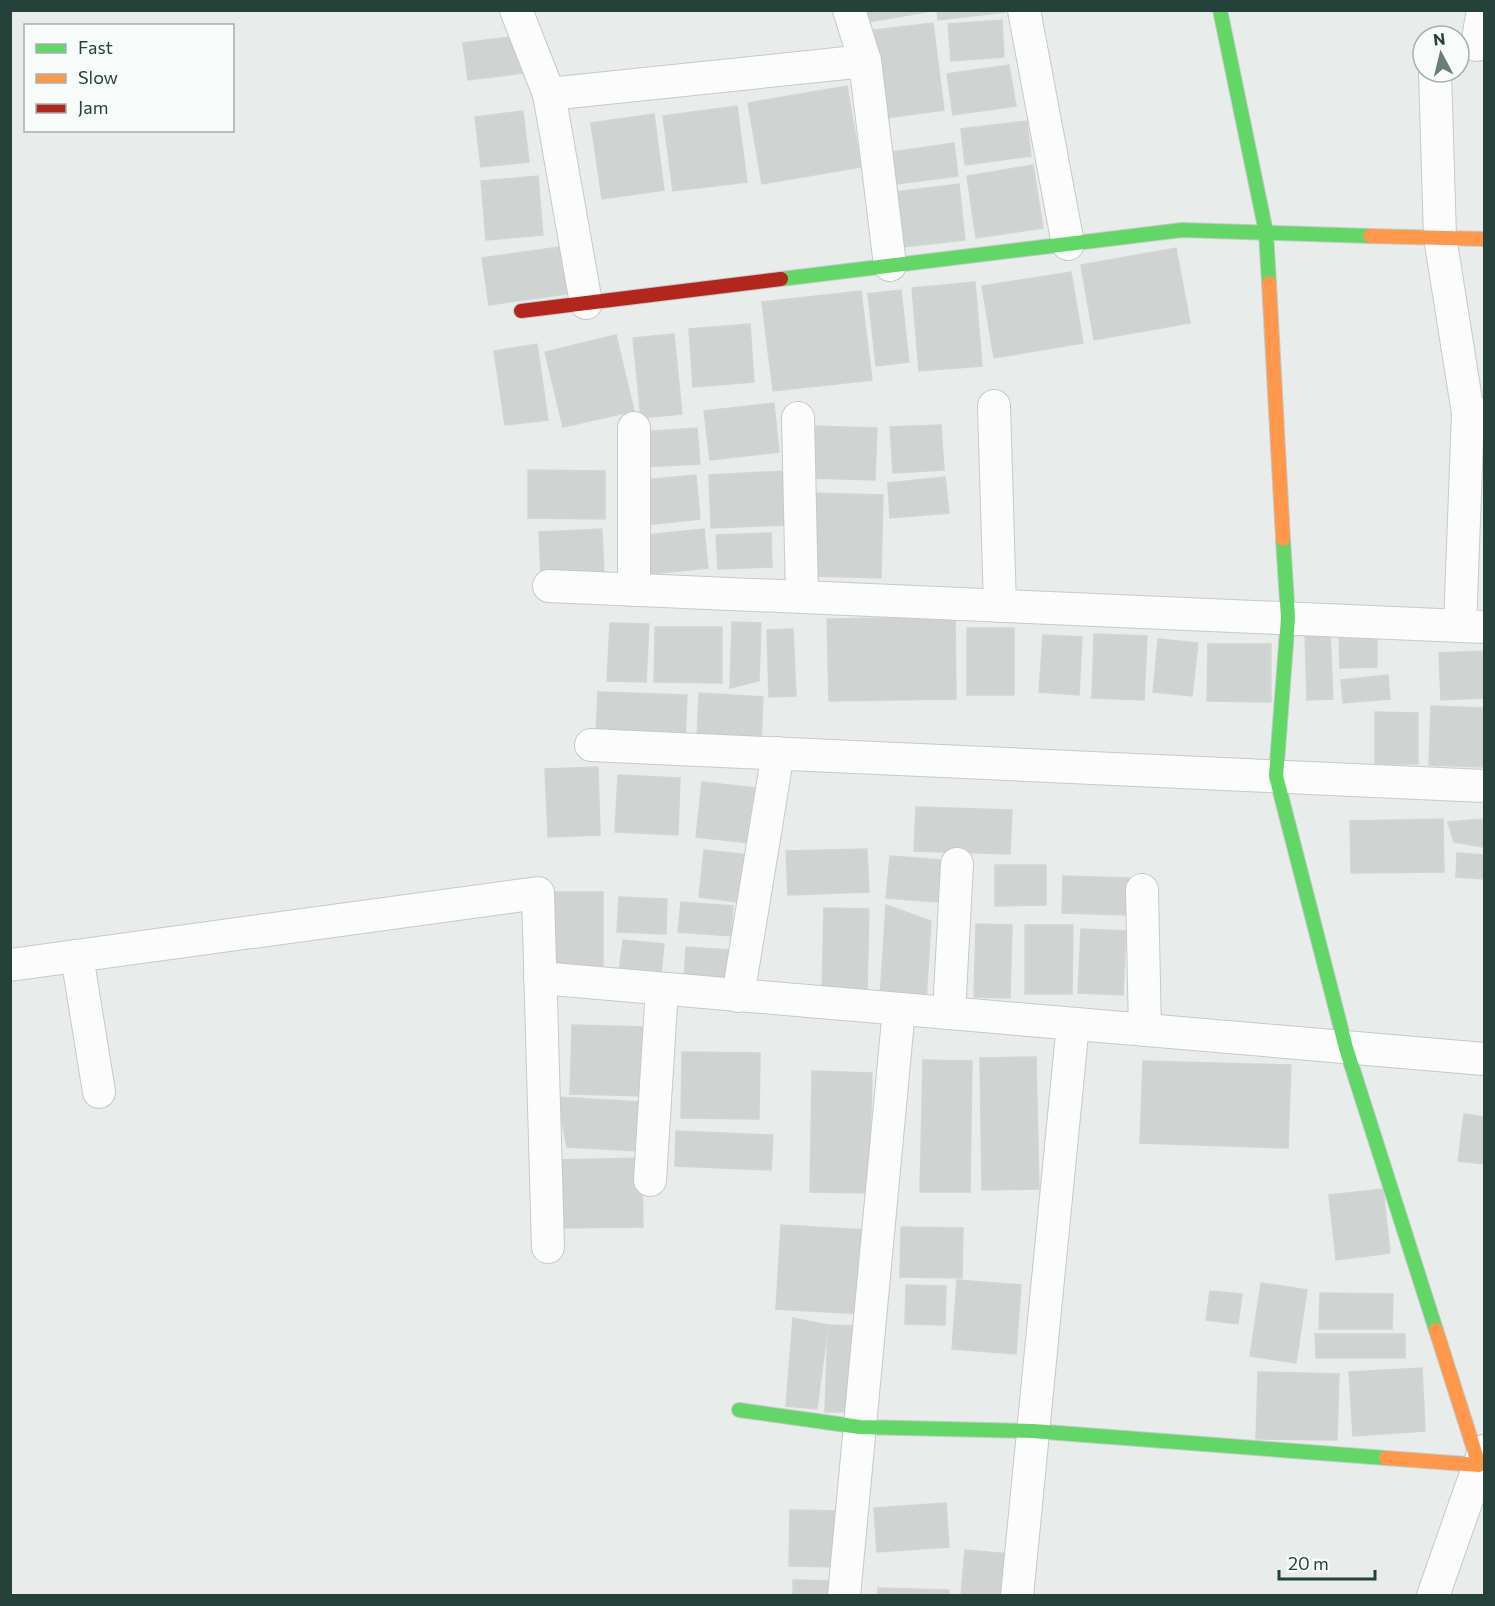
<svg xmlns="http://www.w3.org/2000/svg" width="1495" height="1606" font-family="Commissioner,sans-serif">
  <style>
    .building { fill: #cfd4d2; stroke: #d1d6d4; stroke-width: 1.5 }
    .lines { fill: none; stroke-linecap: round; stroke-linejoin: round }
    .street-casing { stroke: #c5cac8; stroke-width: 34 }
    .fast-casing { stroke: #c3cbc8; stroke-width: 16 }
    .slow-casing { stroke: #c3cbc8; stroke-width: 16 }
    .jam-casing { stroke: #c3cbc8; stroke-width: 16 }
    .street { stroke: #fcfcfc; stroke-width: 32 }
    .fast { stroke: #63d668; stroke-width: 14 }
    .slow { stroke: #ff974d; stroke-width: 14 }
    .jam { stroke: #b3261e; stroke-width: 14 }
  </style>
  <rect width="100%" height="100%" fill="#e8edeb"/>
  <g class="building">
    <path d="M866,10H926V12L868,22Z"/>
    <path d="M937,10H1005V12L938,20Z"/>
    <path d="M1002,20L1004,57L951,61L948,24Z"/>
    <path d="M933,23L944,110L878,119L867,31Z"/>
    <path d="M518,36L523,73L468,80L463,43Z"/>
    <path d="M1009,65L1016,106L953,115L947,74Z"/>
    <path d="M847,86L861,167L762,184L748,103Z"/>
    <path d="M737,106L747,182L673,191L663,116Z"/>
    <path d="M523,111L529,162L481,167L475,117Z"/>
    <path d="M654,114L664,190L602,199L591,123Z"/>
    <path d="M1027,121L1031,156L965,165L961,129Z"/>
    <path d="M954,143L958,176L889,185L885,153Z"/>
    <path d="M1033,165L1043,228L976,238L967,176Z"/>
    <path d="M538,176L543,235L486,240L481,181Z"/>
    <path d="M959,184L965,240L902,247L895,192Z"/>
    <path d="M566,246L573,293L489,305L482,258Z"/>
    <path d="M1176,248L1190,323L1094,340L1081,265Z"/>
    <path d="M1071,272L1083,343L994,358L982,286Z"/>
    <path d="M975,282L982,366L919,371L912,288Z"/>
    <path d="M901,290L909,362L876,366L868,294Z"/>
    <path d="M861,291L872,380L773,391L762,302Z"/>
    <path d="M750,324L754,382L693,387L689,329Z"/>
    <path d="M674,334L682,414L641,418L633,338Z"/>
    <path d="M616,335L634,411L563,427L545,352Z"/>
    <path d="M537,344L548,420L505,425L494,351Z"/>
    <path d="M774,403L779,452L710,460L704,411Z"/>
    <path d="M941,425L944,470L893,473L890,427Z"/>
    <path d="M812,426L877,428L875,480L810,478Z"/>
    <path d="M697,428L700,464L642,467L640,432Z"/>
    <path d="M528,470L605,471V519L528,518Z"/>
    <path d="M785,471L788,525L711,528L709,475Z"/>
    <path d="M696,475L700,519L647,525L643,480Z"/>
    <path d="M945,477L949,513L890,518L888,483Z"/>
    <path d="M813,493L883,495L881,578L811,576Z"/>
    <path d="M602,529L604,574L541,577L539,532Z"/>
    <path d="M704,529L708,568L650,574L647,535Z"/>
    <path d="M771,533L772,567L718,569L716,535Z"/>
    <path d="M955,617L956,699L829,701L827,619Z"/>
    <path d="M732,622L761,623L759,681L730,688Z"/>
    <path d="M610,623L649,624L646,682L607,681Z"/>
    <path d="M655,627H722V683L654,682Z"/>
    <rect x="967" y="628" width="47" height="67"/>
    <path d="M793,629L796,696L769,697L767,630Z"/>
    <path d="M1330,630L1333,699L1307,700L1305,631Z"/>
    <path d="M1094,634L1147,636L1144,700L1092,698Z"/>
    <path d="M1043,635L1082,637L1079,695L1039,692Z"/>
    <path d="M1339,636H1377V667L1340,668Z"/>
    <path d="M1158,639L1198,643L1192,696L1153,692Z"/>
    <path d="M1208,644H1271V702L1207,701Z"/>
    <path d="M1484,651V698L1441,700L1439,653Z"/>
    <path d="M1388,675L1390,699L1343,703L1341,680Z"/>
    <path d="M598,692L687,695L685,739L596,735Z"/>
    <path d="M699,693L763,697L761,742L697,739Z"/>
    <path d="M1431,706L1484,708V767L1429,765Z"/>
    <path d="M1375,712L1418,713V764H1375Z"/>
    <path d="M598,767L600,835L548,837L545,769Z"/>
    <path d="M618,775L680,778L678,835L615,832Z"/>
    <path d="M702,782L755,788L749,843L696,837Z"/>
    <path d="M916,807L1012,810L1010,854L914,851Z"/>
    <path d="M1443,819L1444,872L1351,873L1350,821Z"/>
    <path d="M1484,819V847L1454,842L1448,822Z"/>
    <path d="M867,849L869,892L788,895L786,851Z"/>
    <path d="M704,850L749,855L744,903L699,897Z"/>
    <path d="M1457,853L1484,855V879L1456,877Z"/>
    <path d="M890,856L942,860L938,902L886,898Z"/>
    <path d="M995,865H1046V905L995,906Z"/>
    <path d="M1063,876L1129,878L1128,915L1062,913Z"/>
    <path d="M551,892H603V974L551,962Z"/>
    <path d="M619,897L667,899L666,934L617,932Z"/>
    <path d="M681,902L733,906L731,936L678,932Z"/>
    <path d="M886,905L931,921L926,1001L880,998Z"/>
    <path d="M824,908L869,909L867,993L822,992Z"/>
    <path d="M976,924L1012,925L1010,998L974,997Z"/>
    <path d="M1025,925H1073L1072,994H1025Z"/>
    <path d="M1081,929L1126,931L1123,995L1078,993Z"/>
    <path d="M623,940L664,944L660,984L618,980Z"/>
    <path d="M686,947L730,950L728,981L684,978Z"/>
    <path d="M572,1025L648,1027L646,1096L570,1094Z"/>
    <path d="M682,1052L760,1053L759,1119L681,1118Z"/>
    <path d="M1036,1057L1039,1189L982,1190L980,1058Z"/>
    <path d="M923,1060L972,1061L970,1192H920Z"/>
    <path d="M1143,1061L1291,1065L1288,1148L1140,1143Z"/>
    <path d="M812,1071L872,1073L869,1193L810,1192Z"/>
    <path d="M557,1097L641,1102L638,1151L567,1147Z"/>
    <path d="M1464,1114L1484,1117V1164L1458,1161Z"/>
    <path d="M676,1131L773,1135L771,1170L675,1166Z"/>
    <path d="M642,1158L643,1227L558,1228L557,1160Z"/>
    <path d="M1383,1189L1390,1253L1336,1260L1329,1195Z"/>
    <path d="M781,1225L867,1230L862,1314L776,1309Z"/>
    <path d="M901,1227L963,1228L962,1278L900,1277Z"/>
    <path d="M957,1280L1021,1285L1016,1354L952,1349Z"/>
    <path d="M1261,1283L1307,1290L1296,1363L1250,1356Z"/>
    <path d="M906,1285L946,1286L945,1325L905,1324Z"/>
    <path d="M1210,1291L1242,1294L1238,1324L1206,1320Z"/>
    <path d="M1320,1293L1393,1294L1392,1329H1319Z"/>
    <path d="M793,1318L828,1325L817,1409L786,1406Z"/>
    <path d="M828,1325L858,1326L855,1412H825Z"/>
    <path d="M1315,1334H1405V1358H1316Z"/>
    <path d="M1422,1368L1425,1431L1353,1436L1349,1372Z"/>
    <path d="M1258,1372L1339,1374L1337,1440L1256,1439Z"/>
    <path d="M946,1503L949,1547L877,1552L874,1508Z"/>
    <path d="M790,1510L841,1511L840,1567L789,1566Z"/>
    <path d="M965,1550L1010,1554L1006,1596H961Z"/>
    <path d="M793,1580L835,1581V1596H793Z"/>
    <path d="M878,1588L949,1590V1596H877Z"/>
  </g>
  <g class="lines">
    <defs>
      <g id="street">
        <path d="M516,10L549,94"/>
        <path d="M849,10L865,61"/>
        <path d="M1024,10L1068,244"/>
        <path d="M1477,45L1483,10"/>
        <path d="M1435,72L1440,237L1468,413"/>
        <path d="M586,303L549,94L865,61L890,265"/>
        <path d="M994,406L1000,606"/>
        <path d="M798,418L802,597"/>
        <path d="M549,586L1484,627"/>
        <path d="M634,590V428"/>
        <path d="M1460,626L1468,413L1484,415"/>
        <path d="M591,745L1484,786"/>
        <path d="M1142,890L1145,1030"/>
        <path d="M77,956L99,1092"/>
        <path d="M10,965L538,893L548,1247"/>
        <path d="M540,978L1484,1059"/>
        <path d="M738,996L778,753"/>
        <path d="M949,1013L957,864"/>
        <path d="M650,1180L662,989"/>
        <path d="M844,1596L899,1009"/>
        <path d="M1017,1596L1073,1024"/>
        <path d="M1433,1596L1484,1451"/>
      </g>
      <g id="fast">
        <path d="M1220,10L1266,232L1269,283"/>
        <path d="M781,279L1182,230L1370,236"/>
        <path d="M1283,539L1288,618L1276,776L1346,1048L1436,1330"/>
        <path d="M739,1410L860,1427L1033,1431L1386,1458"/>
      </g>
      <g id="slow">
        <path d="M1370,236L1484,239"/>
        <path d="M1269,283L1283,539"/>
        <path d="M1386,1458L1479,1465L1436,1330"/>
      </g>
      <path id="jam" d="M521,311L781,279"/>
    </defs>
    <use href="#street" class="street-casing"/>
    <use href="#fast" class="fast-casing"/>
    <use href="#slow" class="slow-casing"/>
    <use href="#jam" class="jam-casing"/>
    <use href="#street" class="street"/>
    <use href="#fast" class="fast"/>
    <use href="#slow" class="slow"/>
    <use href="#jam" class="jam"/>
  </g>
  <rect width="1495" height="1606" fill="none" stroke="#24423a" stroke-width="24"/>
  <rect x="24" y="24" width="210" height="108" fill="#f7fbf9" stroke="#a3b1ad" stroke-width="1.5"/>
  <rect x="36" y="44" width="30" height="9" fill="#63d668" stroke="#a3b1ad" stroke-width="1.5"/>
  <text x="78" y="54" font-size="18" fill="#24423a">Fast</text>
  <rect x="36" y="74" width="30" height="9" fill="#ff974d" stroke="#a3b1ad" stroke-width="1.5"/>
  <text x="78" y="84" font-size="18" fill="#24423a">Slow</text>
  <rect x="36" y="104" width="30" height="9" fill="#b3261e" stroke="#a3b1ad" stroke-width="1.5"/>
  <text x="78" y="114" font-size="18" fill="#24423a">Jam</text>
  <g transform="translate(1441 54) rotate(353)"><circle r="28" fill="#f7fbf9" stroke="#a3b1ad" stroke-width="1.5"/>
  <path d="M0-4.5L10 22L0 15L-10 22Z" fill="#697e78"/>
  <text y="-9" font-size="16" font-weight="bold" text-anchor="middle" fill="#24423a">N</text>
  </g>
  <path d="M1279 1570v9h96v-9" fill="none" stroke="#24423a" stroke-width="3"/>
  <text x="1288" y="1570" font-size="18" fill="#24423a" stroke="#f7fbf9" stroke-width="4.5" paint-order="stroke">20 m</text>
</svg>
